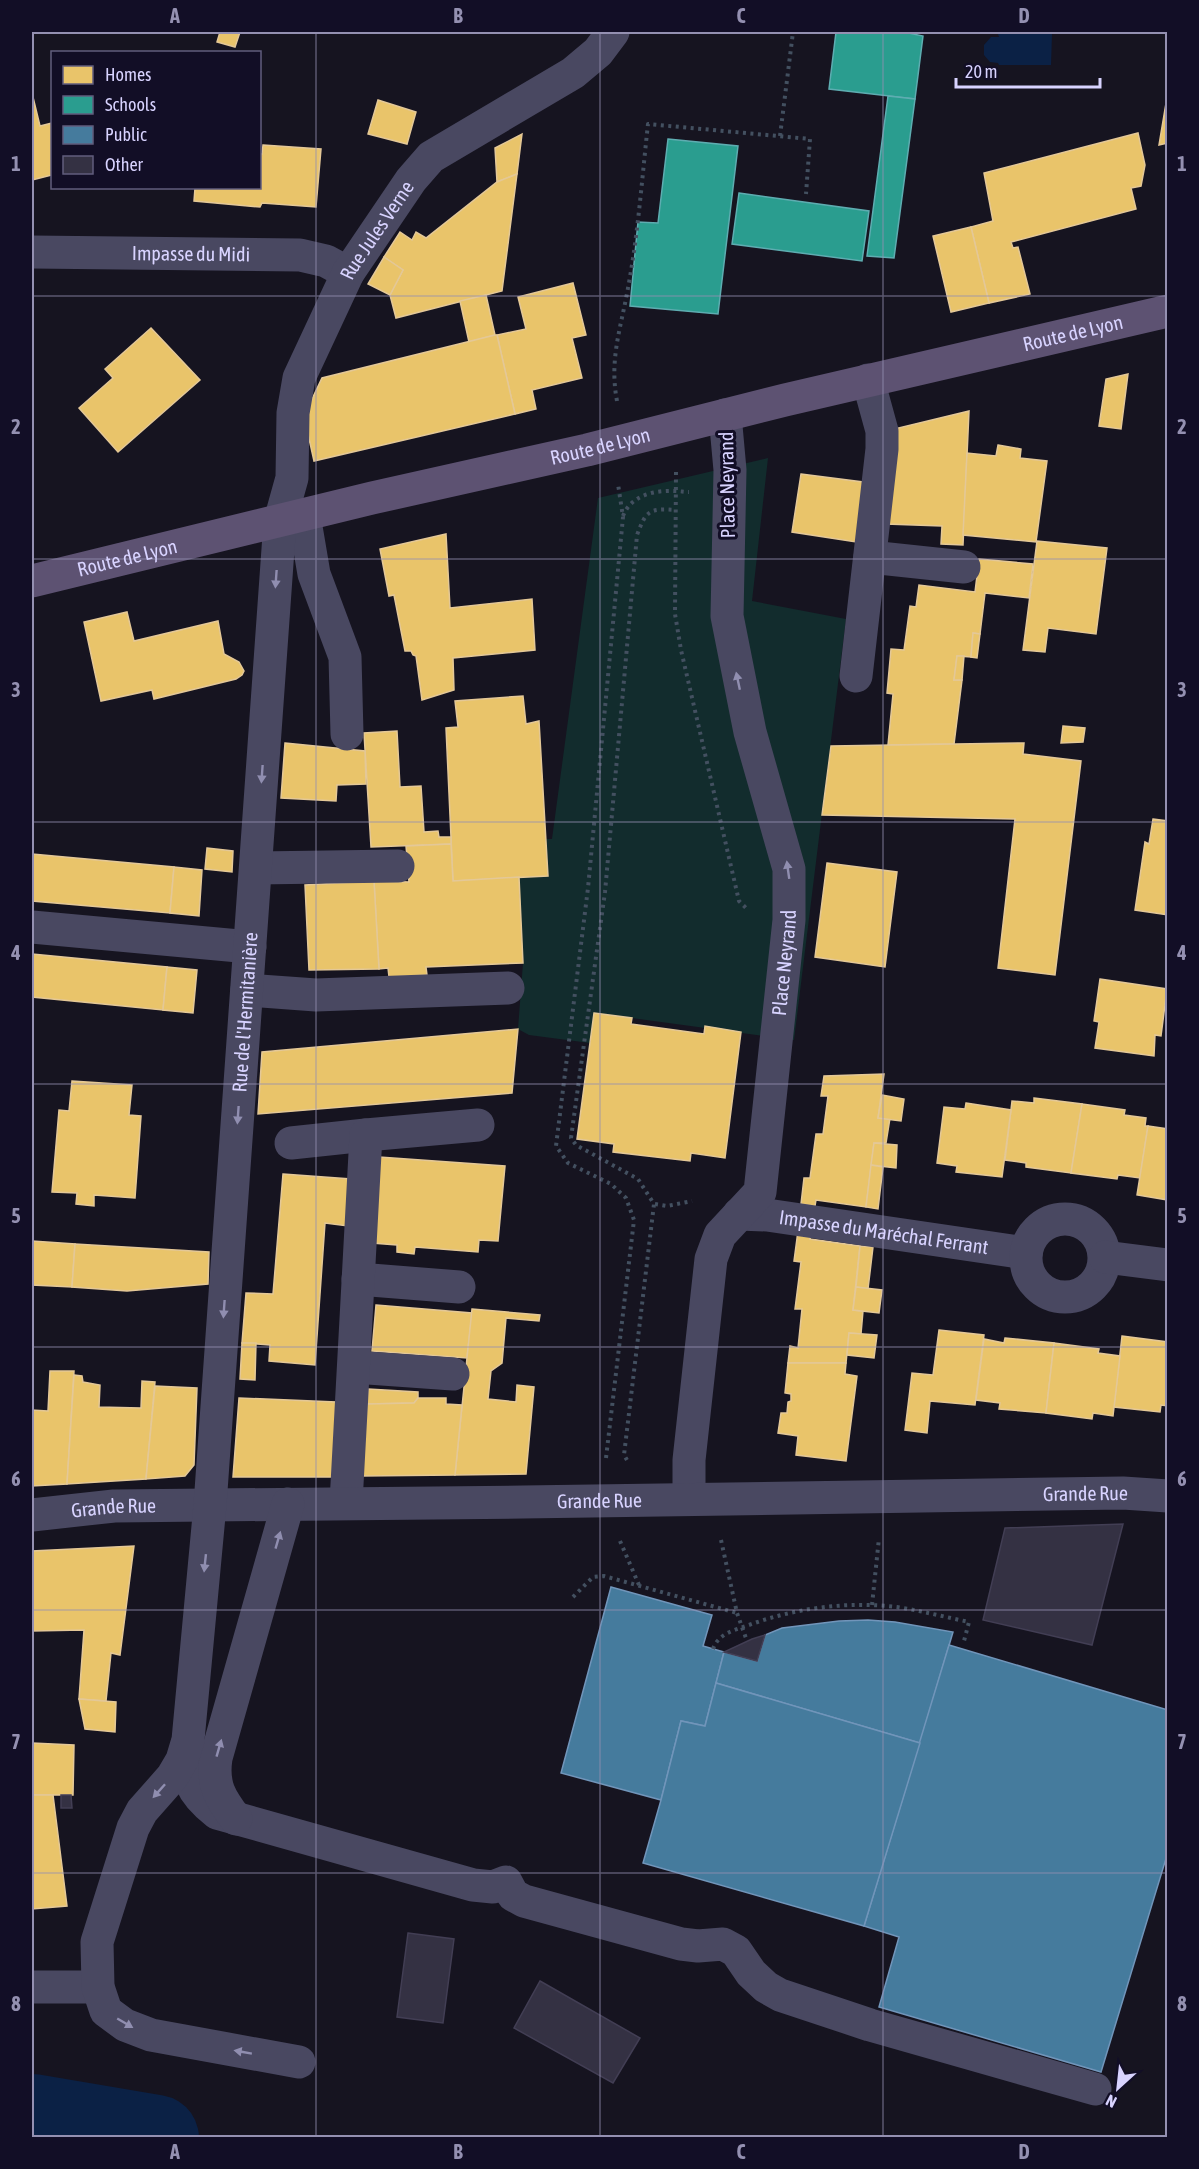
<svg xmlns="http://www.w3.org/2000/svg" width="1199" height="2169" font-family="'Asap Condensed',sans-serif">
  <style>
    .green { fill: #122c2d }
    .water { fill: #0b2145 }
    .homes { fill: #e9c46a; stroke: #e4c897; stroke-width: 1.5 }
    .schools { fill: #2a9d8f; stroke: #5eadb1; stroke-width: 1.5 }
    .public { fill: #457b9d; stroke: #7195ba; stroke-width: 1.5 }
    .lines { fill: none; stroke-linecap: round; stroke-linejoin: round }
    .river { stroke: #0b2145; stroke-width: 86 }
    .building { fill: #343143; stroke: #423e54; stroke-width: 1.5 }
    .path { stroke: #435060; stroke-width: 4; stroke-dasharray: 3 4.5; stroke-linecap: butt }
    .minor { stroke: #494861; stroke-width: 33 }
    .major { stroke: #5d5272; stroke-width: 33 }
    .oneway { fill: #908eb0 }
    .grid { fill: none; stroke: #9490b1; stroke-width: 1.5; stroke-opacity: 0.55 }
    .labels { text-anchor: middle; stroke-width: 6; stroke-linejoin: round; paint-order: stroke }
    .street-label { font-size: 20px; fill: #d8d3ff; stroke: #120e26 }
    .neatline { fill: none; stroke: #9490b1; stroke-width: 2 }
    .grid-label { font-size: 20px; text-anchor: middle; font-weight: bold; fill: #9490b1 }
  </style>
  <rect width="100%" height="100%" fill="#161420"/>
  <path class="green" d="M768,458L752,601L846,619L794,1040L595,1013L590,1043L529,1035L518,1029L523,963L519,877L548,876L546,839H552L598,498Z"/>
  <path class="water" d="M998,34H1052L1051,65H999L998,63L990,62L984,55V45L991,37H999Z"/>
  <g class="homes">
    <path d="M217,32H240L235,47L217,42L220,32Z"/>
    <path d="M1168,92V143L1159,145L1165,109Z"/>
    <path d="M32,93L40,126L52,123V175L32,180Z"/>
    <path d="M378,100L416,112L407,144L368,134Z"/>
    <path d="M1138,133L1145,165L1141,186L1131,188L1136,209L1011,242L1013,248L1018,247L1030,294L989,303L971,227L993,221L984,173Z"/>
    <path d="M522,134L517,174L497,182L495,148Z"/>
    <path d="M263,145L321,149L316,207L262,203L260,207L194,201L195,188H260V154H262Z"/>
    <path d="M517,174L502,291L396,318L390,295L403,270L384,257L400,232L412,240L416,232L426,238L497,182Z"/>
    <path d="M971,227L989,303L951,312L933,236Z"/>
    <path d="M384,257L403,270L390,295L368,284Z"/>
    <path d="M573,283L586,335L572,338L582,378L532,390L536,409L515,414L497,335L526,329L518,297Z"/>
    <path d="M486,295L495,335L469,342L460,301Z"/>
    <path d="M151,328L200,380L118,452L79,408L113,378L105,369Z"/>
    <path d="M495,335H497L515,414L314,461L304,416L322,378Z"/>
    <path d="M1128,374L1121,429L1099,426L1106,379Z"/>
    <path d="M969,411L963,545L941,544L942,526L886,524L890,430Z"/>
    <path d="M998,445L1021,449L1020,458L1047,461L1036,542L963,535L967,453L996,456Z"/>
    <path d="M801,474L863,482L856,542L792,532Z"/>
    <path d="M446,534L450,608L532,599L535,650L453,658L454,690L422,700L416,656L413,655L411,651H405L394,595L389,596L380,549Z"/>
    <path d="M1037,541L1107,548L1096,634L1048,628L1045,652L1023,650Z"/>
    <path d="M979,559L1033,564L1029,598L985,593L980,634L973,633L971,657L957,656L954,680H962L954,744L888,745L893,694L887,693L891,649L904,650L910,606L916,607L919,585L975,592Z"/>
    <path d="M127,612L134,641L218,621L224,654L239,662L244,671L242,675L236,679L154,699L152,690L101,701L84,622Z"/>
    <path d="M973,633L980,634L977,658L971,657Z"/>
    <path d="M957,656H964L962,680H954Z"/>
    <path d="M523,696L526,724L539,721L548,876L453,881L446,728L458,727L455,701Z"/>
    <path d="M1063,726L1085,728L1083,742L1061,743Z"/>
    <path d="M397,731L400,787L421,786L424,832L438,831L439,837H451V844L371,847L364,733Z"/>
    <path d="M285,743L365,751L366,784L337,785L336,801L281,798Z"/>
    <path d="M1024,743L1023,754L1081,761L1055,975L998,968L1015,819L822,815L831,746Z"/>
    <path d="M1153,819L1168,821V915L1135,910L1145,842L1149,844Z"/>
    <path d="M451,844L453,881L519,877L523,963L426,967L427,975L389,977L388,968L379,969L374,881L409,882L406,846Z"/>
    <path d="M207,848L233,851L232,872L205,869Z"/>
    <path d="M32,854L174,867L170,913L32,901Z"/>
    <path d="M827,863L897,872L885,967L815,957Z"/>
    <path d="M174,867L202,870L199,916L170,913Z"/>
    <path d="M374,881L379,969L309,970L305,885Z"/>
    <path d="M32,954L167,967L163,1010L32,997Z"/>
    <path d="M167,967L197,970L193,1013L163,1010Z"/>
    <path d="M1100,979L1167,989L1161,1036L1155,1035L1154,1056L1095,1048L1099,1022L1094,1021Z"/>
    <path d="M594,1013L632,1018L631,1024L704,1034L705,1026L741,1032L725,1158L691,1153L690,1161L613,1152L614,1144L577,1139Z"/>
    <path d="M518,1029L512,1093L258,1114L262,1052Z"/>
    <path d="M884,1074L878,1118H890L886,1143H874L866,1207L816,1200L815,1206L801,1204L804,1178H810L816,1134H823L828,1096H821L824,1076Z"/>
    <path d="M72,1081L132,1085L129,1115L141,1116L135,1198L94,1195V1206L76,1204L77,1193L52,1192L59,1110L69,1111Z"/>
    <path d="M882,1095L904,1099L901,1121L878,1118Z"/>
    <path d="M1034,1098L1082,1104L1071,1173L1026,1167V1163L1005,1160L1012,1101L1034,1103Z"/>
    <path d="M966,1103L1011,1110L1002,1177L956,1172L957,1166L937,1163L944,1107L965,1109Z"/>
    <path d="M1082,1104L1125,1110L1124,1115L1146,1118L1145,1126H1148L1140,1178L1118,1175L1117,1179L1071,1173Z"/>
    <path d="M1148,1126L1168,1129V1200L1137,1195Z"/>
    <path d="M874,1143L897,1145L896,1168L871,1165Z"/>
    <path d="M379,1157L505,1166L498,1241L479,1240L478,1252L415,1247L414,1254L397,1252V1245L372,1243Z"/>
    <path d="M871,1165L883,1167L878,1209L866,1207Z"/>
    <path d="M283,1174L351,1179L348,1226L325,1223L315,1365L269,1361L270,1345L242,1343L246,1293L273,1294Z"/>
    <path d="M798,1231L811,1234L810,1239L860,1246L853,1310L863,1311L861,1334L849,1333L846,1363H788L790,1346L798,1348L802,1309H795L801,1262L794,1261Z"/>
    <path d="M32,1241L75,1244L72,1287L32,1285Z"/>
    <path d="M75,1244L209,1252L208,1284L127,1291L72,1287Z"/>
    <path d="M860,1246L873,1247L868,1289L856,1287Z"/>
    <path d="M856,1287L882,1290L879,1313L853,1310Z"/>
    <path d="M376,1305L472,1313L467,1358L372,1351Z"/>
    <path d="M472,1309L540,1315L539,1321L506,1318L502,1363L491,1371L488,1399L516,1402L517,1385L534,1387L526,1474L455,1475Z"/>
    <path d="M939,1330L984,1335L975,1405L930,1401L927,1433L905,1430L912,1373L933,1375Z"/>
    <path d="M849,1333L877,1335L874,1358L847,1355Z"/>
    <path d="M1122,1336L1168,1342V1406L1161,1405L1160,1412L1114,1407Z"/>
    <path d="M1005,1338L1054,1343L1046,1413L999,1409L1000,1403L976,1400L984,1339L1004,1343Z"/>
    <path d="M242,1343H256L255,1380L240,1379Z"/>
    <path d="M1054,1343L1099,1349L1098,1353L1120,1356L1113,1416L1093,1413L1092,1419L1046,1413Z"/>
    <path d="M788,1363H846L845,1374L857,1376L846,1461L796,1455L798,1436L778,1433L781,1413H787L788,1402L791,1401V1394L785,1393Z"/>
    <path d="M50,1371H74L67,1484L32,1486V1410L48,1411Z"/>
    <path d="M74,1375L82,1376L83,1382L100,1385L99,1407L141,1408L142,1381L155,1382L146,1479L67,1484Z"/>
    <path d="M155,1386L197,1388L194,1465L185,1476L146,1479Z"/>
    <path d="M368,1389L418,1392V1398L414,1403L367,1404Z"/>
    <path d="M239,1398L336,1402L332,1477H233Z"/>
    <path d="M418,1398H446V1404L462,1405L455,1475L362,1476L367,1404L414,1403Z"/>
    <path d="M134,1546L120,1655L111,1653L106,1701L79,1699L84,1630L32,1631V1551Z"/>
    <path d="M79,1699L116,1702L115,1732L85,1729Z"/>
    <path d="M32,1743L74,1745L73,1795H32Z"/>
    <path d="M32,1795H53L67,1906L32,1909Z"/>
  </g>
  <g class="schools">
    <path d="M836,32H904L923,36L915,99L829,89Z"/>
    <path d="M888,96L915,99L894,258L867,256Z"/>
    <path d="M668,139L738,146L718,314L630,306L638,222L658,223Z"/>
    <path d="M739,193L869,211L862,261L732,244Z"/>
  </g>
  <g class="public">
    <path d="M611,1587L712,1615L703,1646L724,1652L705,1726L681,1721L661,1800L561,1773Z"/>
    <path d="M868,1620L895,1622L953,1632L920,1743L716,1683L724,1652L757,1661L765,1635L782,1628L839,1621Z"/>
    <path d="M949,1645L1168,1710V1852L1101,2072L879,2007L899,1937L864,1926Z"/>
    <path d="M716,1683L920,1743L864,1926L643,1863L661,1800L681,1721L705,1726Z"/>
  </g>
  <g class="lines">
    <path class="river" d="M32,2117L156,2138"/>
  </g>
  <g class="building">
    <path d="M1123,1524L1092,1645L983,1620L1005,1528Z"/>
    <path d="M765,1635L757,1661L724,1652L752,1639Z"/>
    <path d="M61,1795H71L72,1808H61Z"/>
    <path d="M408,1933L454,1939L443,2023L397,2017Z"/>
    <path d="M540,1981L640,2038L613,2083L514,2028Z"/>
  </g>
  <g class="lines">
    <g class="path">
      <path d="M780,136L793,32"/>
      <path d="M617,401C609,359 621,328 628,288C638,235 642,178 648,124L810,139L806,194"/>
      <path d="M676,472L675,614L681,650L739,901L746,908"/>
      <path d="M623,516C631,495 655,490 675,491C680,491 684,492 689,492"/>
      <path d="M655,1204L667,1206L692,1201"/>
      <path d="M606,1458L634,1220L626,1198L611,1184L568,1163L556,1146L588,888L623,517L618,484"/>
      <path d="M627,1460L624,1455L654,1204L638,1179L576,1145L571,1138L605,892L637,535C646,511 649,508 675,510"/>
      <path d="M721,1540L737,1613L747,1641"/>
      <path d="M620,1541L639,1585"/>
      <path d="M573,1597L593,1577L604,1576L737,1613"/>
      <path d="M872,1605L879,1538"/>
      <path d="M713,1649C718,1634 734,1630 749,1625C795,1608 848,1601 897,1607C922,1611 945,1617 969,1622L964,1641"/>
    </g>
    <g class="minor">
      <path id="s1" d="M32,252L300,255L326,261L348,273"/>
      <path d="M304,515L314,574L345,657L347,734"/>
      <path d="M870,557L964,567"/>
      <path d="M856,676L882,449V431L868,380"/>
      <path d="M256,868L398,866"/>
      <path d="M32,927L250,947"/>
      <path d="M247,990L316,995L508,988"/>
      <path d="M291,1143L366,1135"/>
      <path id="s2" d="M739,1214L767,1215L1026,1253"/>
      <circle cx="1065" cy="1258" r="39"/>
      <path d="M1105,1257L1168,1265"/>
      <path d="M358,1279L459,1287"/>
      <path d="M354,1367L453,1374"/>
      <path id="s3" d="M689,1499V1460L711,1259L720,1235L760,1192L789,920V869L750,732L727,616L730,470L725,415"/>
      <path d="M346,1503L366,1135L478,1125"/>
      <path id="s4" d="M32,1515L114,1506L523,1502L1123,1493L1168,1496"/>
      <path d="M187,1745C186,1778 190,1792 217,1813L473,1885L493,1887L506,1882L513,1895L524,1901L681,1944L698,1946L723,1944L736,1951L751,1973L766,1987L780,1995L870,2025L1095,2089"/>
      <path d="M236,1819C220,1798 212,1785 216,1758L288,1504"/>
      <path d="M32,1987H98"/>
      <path id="s5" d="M299,2062L151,2035L125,2025L106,2011L98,1987L97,1942L133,1828L142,1811L172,1777L182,1760L188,1740L210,1505L280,521L292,478L293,413L299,378L348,273L411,180L431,157L573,73L598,52L613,32"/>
    </g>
    <path class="major" id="s6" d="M32,581L372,498L587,450L785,400L1168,311"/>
  </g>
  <defs><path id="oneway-solid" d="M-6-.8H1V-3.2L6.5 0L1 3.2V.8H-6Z" transform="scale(1.5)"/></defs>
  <g class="oneway">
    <use href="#oneway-solid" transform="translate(276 579) rotate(94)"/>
    <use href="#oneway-solid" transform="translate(738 681) rotate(-102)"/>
    <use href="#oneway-solid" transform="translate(262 774) rotate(94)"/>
    <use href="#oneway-solid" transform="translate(788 870) rotate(-98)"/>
    <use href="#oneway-solid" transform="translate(238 1115) rotate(94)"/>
    <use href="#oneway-solid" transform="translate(224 1309) rotate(94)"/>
    <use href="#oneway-solid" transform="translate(278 1540) rotate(-74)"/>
    <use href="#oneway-solid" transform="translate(205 1563) rotate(96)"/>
    <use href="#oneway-solid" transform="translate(219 1748) rotate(-74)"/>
    <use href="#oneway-solid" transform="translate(159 1791) rotate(132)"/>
    <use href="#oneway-solid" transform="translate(125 2023) rotate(30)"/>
    <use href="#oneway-solid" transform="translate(243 2052) rotate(-170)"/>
  </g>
  <path class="grid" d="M316,32V2138M600,32V2138M883,32V2138M32,296H1168M32,559H1168M32,822H1168M32,1084H1168M32,1347H1168M32,1610H1168M32,1873H1168"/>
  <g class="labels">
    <g class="street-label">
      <text dy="7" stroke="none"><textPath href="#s5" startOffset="2032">Rue Jules Verne</textPath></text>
      <text dy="7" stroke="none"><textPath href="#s1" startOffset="159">Impasse du Midi</textPath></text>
      <text dy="7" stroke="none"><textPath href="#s6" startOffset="1070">Route de Lyon</textPath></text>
      <text dy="7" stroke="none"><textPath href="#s6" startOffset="584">Route de Lyon</textPath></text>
      <text transform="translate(727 485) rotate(-91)" y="7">Place Neyrand</text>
      <text dy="7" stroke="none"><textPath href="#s6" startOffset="98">Route de Lyon</textPath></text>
      <text dy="7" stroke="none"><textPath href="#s3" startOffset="556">Place Neyrand</textPath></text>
      <text dy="7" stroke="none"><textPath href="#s5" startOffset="1227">Rue de l'Hermitanière</textPath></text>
      <text dy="7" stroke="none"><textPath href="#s2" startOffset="146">Impasse du Maréchal Ferrant</textPath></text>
      <text dy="7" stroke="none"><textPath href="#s4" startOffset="1054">Grande Rue</textPath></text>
      <text dy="7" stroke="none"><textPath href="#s4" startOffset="568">Grande Rue</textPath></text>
      <text dy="7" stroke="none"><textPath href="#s4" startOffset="82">Grande Rue</textPath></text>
    </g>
  </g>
  <rect width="1199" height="2169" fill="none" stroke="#120e26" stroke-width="66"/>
  <rect x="51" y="51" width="210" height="138" fill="#120e26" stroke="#615d7d" stroke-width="1.5"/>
  <rect x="63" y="66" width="30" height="18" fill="#e9c46a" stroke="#615d7d" stroke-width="1.5"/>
  <text x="105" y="81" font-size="18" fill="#d8d3ff">Homes</text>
  <rect x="63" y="96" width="30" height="18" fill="#2a9d8f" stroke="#615d7d" stroke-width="1.5"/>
  <text x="105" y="111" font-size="18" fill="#d8d3ff">Schools</text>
  <rect x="63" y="126" width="30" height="18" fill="#457b9d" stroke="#615d7d" stroke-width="1.5"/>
  <text x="105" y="141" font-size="18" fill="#d8d3ff">Public</text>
  <rect x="63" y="156" width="30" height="18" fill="#343143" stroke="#615d7d" stroke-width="1.5"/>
  <text x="105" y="171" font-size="18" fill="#d8d3ff">Other</text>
  <g transform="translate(1118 2088) rotate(207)" stroke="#120e26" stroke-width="4.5" paint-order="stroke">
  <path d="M0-4.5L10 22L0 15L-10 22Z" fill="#d8d3ff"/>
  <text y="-9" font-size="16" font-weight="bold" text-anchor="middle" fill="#d8d3ff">N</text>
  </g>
  <path d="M956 78v9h144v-9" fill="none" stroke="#d8d3ff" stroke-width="3"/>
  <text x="965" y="78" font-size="18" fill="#d8d3ff" stroke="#120e26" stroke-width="4.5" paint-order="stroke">20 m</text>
  <rect x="33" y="33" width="1133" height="2103" class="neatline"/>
  <g class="grid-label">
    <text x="175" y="23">A</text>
    <text x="458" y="23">B</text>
    <text x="741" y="23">C</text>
    <text x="1024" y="23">D</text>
    <text x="16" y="171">1</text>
    <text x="1182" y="171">1</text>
    <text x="16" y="434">2</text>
    <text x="1182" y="434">2</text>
    <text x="16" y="697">3</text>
    <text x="1182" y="697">3</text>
    <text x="16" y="960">4</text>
    <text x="1182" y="960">4</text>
    <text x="16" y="1223">5</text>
    <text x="1182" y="1223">5</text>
    <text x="16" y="1486">6</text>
    <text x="1182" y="1486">6</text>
    <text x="16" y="1749">7</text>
    <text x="1182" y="1749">7</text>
    <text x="16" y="2011">8</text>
    <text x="1182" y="2011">8</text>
    <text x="175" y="2159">A</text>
    <text x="458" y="2159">B</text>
    <text x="741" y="2159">C</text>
    <text x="1024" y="2159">D</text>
  </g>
</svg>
